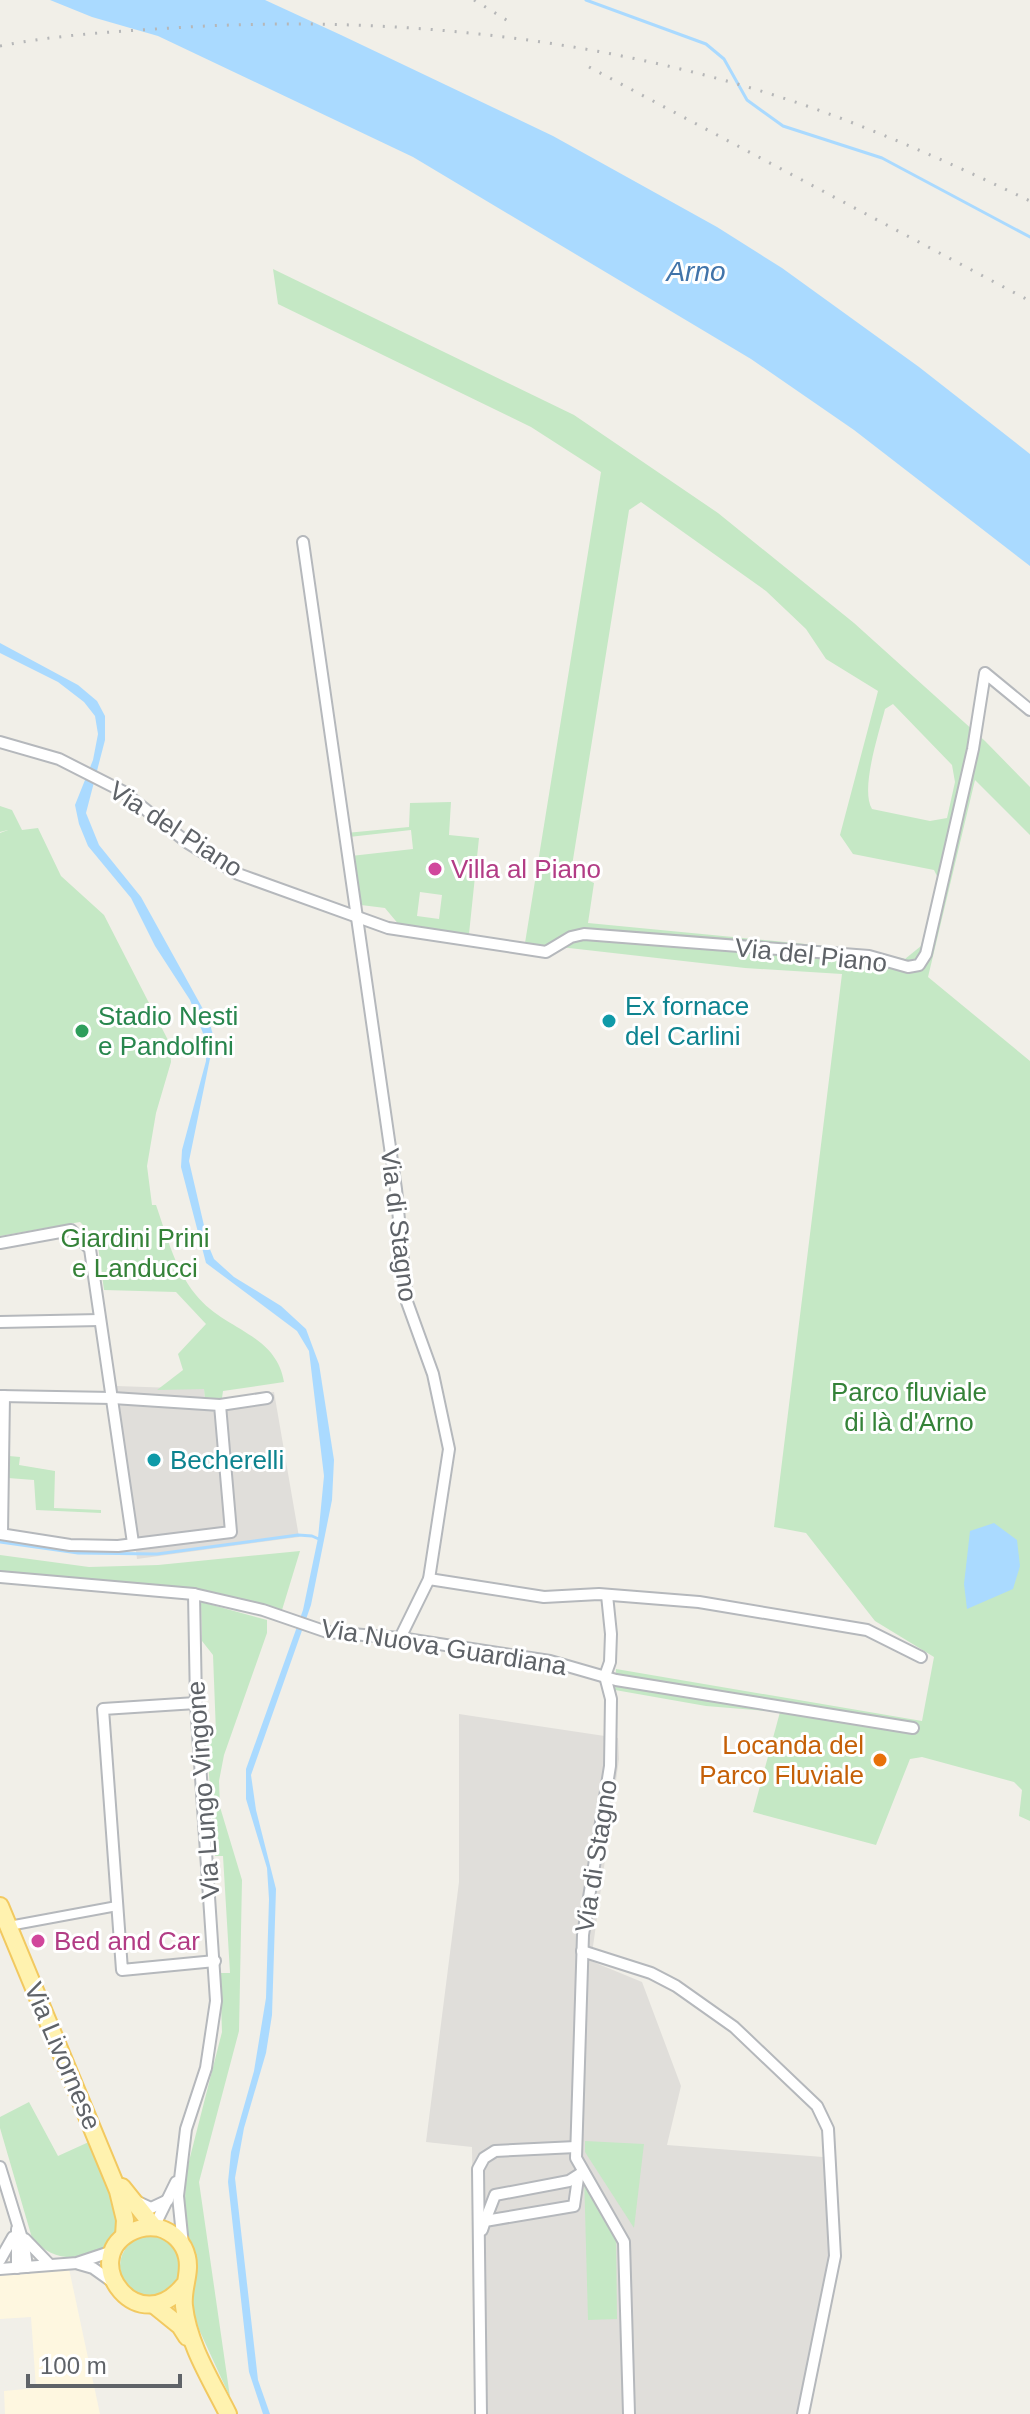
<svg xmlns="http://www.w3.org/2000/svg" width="1030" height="2414" font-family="Helvetica,sans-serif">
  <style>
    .commercial { fill: #fef7e0 }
    .industrial { fill: #e0deda }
    .green { fill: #c5e8c5; fill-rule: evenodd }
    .water { fill: #aadaff }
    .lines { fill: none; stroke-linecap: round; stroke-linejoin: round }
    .stream { stroke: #aadaff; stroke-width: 3 }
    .pedestrian-casing { stroke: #b5b8bc; stroke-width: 12 }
    .minor-casing { stroke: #b5b8bc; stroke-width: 14 }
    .primary-casing { stroke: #f2c960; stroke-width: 20 }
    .pedestrian { stroke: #fff; stroke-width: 8 }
    .minor { stroke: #fff; stroke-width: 10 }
    .primary { stroke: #fff2af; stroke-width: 16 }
    .rail { stroke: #b6b7b8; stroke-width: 3; stroke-dasharray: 2 10; stroke-linecap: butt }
    .hotel-dot { fill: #d1479c; stroke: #fff; stroke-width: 3 }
    .culture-dot { fill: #0f9aa8; stroke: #fff; stroke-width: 3 }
    .leisure-dot { fill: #2e9e5b; stroke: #fff; stroke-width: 3 }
    .food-dot { fill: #e8710a; stroke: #fff; stroke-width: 3 }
    .labels { text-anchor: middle; stroke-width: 6; stroke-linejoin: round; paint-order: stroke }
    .street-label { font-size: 26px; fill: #5f6368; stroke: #fff }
    .hotel-label { font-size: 26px; fill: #b23c85; stroke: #fff; text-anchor: start }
    .culture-label { font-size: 26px; fill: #0d838f; stroke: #fff; text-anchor: start }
    .leisure-label { font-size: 26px; fill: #27864d; stroke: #fff; text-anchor: start }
    .park-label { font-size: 26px; fill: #348238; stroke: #fff }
    .food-label { font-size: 26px; fill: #c56008; stroke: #fff; text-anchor: end }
    .water-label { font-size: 28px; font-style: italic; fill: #4174aa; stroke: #fff }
  </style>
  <rect width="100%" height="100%" fill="#f1efe8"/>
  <path class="commercial" d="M68,2264L100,2414H5L4,2391L36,2388L31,2317L0,2319V2269Z"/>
  <g class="industrial">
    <path d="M116,1386L204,1389L205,1400L274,1392L299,1537L137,1559Z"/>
    <path d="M459,1714L618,1738L619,1759L591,1961L642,1982L681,2086L667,2145L823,2157L830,2255L798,2414H475L472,2147L426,2142L459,1882Z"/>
  </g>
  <g class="green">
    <path d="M273,269L574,415L718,513L854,623L985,741L1030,787V835L975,780L928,977L1030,1061V1821L1019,1816L1022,1790L1014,1782L922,1757L910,1759L876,1845L753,1812L780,1712L706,1706L615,1690L616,1669L922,1721L934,1657L875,1621L806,1533L774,1527L842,974L745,968L525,943L601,472L531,427L278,304ZM641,502L766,591L806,629L826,659L878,691L840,835L853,854L934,870L938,878L921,946L905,959L867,950L588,923L594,883L571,872L629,510ZM893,704L952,765L955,782L947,818L930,821L872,809C860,789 879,733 885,709Z"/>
    <path d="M451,802L449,835L479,838L469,934L400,926L385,908L353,904L346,833L409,827L410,803ZM411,830L413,849L351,856L349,837ZM420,892L442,895L439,919L417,916Z"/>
    <path d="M0,806L12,810L22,830L38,828L61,876L104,915L170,1044L171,1062L156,1113L147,1166L152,1205H156C167,1236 175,1270 196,1295C225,1331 276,1333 284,1382L223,1391L222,1398L205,1400L204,1389L157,1390L183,1370L178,1354L206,1324L176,1292L104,1290L97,1239L80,1222L0,1236V833L8,830L0,832Z"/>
    <path d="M9,1456L20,1457L19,1465L55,1471L54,1508L101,1510V1513L36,1510L34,1480L8,1478Z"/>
    <path d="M300,1551L282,1610L184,1588L0,1573V1555L89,1567L158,1565Z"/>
    <path d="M201,1602L267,1620V1633L224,1755L219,1781L220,1807L242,1880L239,2031L199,2182L230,2397L191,2312L184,2211L187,2169L222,2032L220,1973H230L223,1856H215L206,1734L216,1733L213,1655L202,1641Z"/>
    <path d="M29,2102L58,2156L91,2141L117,2204L120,2231C97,2261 58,2268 32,2238L0,2128V2117Z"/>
    <path d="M585,2141L644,2144L634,2228L585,2152Z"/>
    <path d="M584,2174L616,2230L617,2319L588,2320Z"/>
    <circle cx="150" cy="2266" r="30"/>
  </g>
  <g class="water">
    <path d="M50,0H265L341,35L553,136L717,227L782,268L919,367L1030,454V566L854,430L751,359L413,157L158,36L92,17Z"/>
    <path d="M0,643L78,685L97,701L105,716V740L86,813L99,845L141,897L209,1020L214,1039L189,1161L209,1247L214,1259L234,1277L281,1306L306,1329L319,1364L334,1460L332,1500L311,1605L251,1775L256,1810L276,1889L272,2015L266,2053L244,2128L235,2178L258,2380L270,2414H263L249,2372L228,2182L231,2152L254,2071L266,1998L269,1899L267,1868L246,1799V1769L303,1610L318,1538L324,1476L309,1351L297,1331L206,1263L181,1167L182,1150L206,1061V1041L190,1000L155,946L131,898L88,846L79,824L75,805L93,760L98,734L95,716L84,702L58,682L0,653Z"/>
    <path d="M994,1523L1017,1540L1020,1566L1013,1589L967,1609L964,1584L970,1531Z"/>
  </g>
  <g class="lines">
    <g class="stream">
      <path d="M586,0L706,44L724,59L747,100L783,126L882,158L1030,237"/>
      <path d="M0,1542L78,1553L157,1554L298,1535L312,1536L321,1540"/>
    </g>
    <defs>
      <path id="pedestrian" d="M9,1926L117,1906"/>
      <g id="minor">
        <path d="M303,542L396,1189L407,1302L433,1374L449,1449L429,1579L400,1638"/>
        <path d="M0,742L59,759L122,791L188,843L238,874L388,928L546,952L571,937L584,934L869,956L908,967L919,965L926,954L973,749L985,673L1030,710"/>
        <path d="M0,1243L71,1230L90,1249L133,1543"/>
        <path d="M0,1322L100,1320"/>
        <path d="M0,1396L113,1398L220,1405L231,1532L118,1546L70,1545L0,1534"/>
        <path d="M220,1405L267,1398"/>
        <path d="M2,1534L4,1396"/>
        <path d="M0,1577L194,1594L263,1610L327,1632L400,1638L550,1661L616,1680L913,1728"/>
        <path d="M429,1579L544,1597L599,1594L699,1602L867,1630L921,1657"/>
        <path d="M607,1595L611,1634L610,1662L605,1676L611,1699L610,1766L583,1935L576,2158L624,2242L629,2414"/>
        <path d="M196,1703L103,1709L122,1970L215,1961"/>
        <path d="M582,1951L651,1973L676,1986L734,2027L817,2106L828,2129L835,2256L803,2414"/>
        <path d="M0,2167L24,2245L27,2267"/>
        <path d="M138,2202L151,2208L168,2200"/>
        <path d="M485,2221L495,2195L569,2181L580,2174"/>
        <path d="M154,2227L176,2182"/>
        <path d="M17,2229V2268"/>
        <path d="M482,2230L485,2221L574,2206L578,2178"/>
        <path d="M25,2239L50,2265"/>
        <path d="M183,2245L178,2196L186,2129L206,2068L216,2001L196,1703L194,1594"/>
        <path d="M0,2260L13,2237"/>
        <path d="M79,2264L93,2268L114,2283"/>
        <path d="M0,2269L77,2263L113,2251"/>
        <path d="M481,2414L478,2169L484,2158L495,2151L576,2147"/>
      </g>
      <g id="primary">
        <path d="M0,1906L118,2191L125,2220L124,2236"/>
        <path d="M122,2187L154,2227"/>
        <path d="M184,2285C139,2341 79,2262 129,2233C138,2228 148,2226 159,2228C173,2232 184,2243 187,2257C191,2273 182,2289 184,2306C188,2344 211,2380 228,2414"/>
        <path d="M154,2305L180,2326L187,2337"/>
      </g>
    </defs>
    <use href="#pedestrian" class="pedestrian-casing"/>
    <use href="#minor" class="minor-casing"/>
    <use href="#primary" class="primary-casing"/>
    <use href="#pedestrian" class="pedestrian"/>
    <use href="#minor" class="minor"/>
    <use href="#primary" class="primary"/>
    <g class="rail">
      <path d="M474,0L513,24"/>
      <path d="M0,46C61,34 124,31 187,27C394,15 610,38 807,106C884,133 957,166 1030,201"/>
      <path d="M589,67L1030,301"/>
    </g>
  </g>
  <g class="hotel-dot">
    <circle cx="435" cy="869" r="8"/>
    <circle cx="38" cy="1941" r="8"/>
  </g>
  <g class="culture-dot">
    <circle cx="609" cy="1021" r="8"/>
    <circle cx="154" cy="1460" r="8"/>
  </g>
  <circle class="leisure-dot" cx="82" cy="1031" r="8"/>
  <circle class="food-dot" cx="880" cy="1760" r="8"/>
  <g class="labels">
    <g class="street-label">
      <text transform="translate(176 829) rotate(33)" y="9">Via del Piano</text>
      <text transform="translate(811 955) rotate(6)" y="9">Via del Piano</text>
      <text transform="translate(399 1225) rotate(83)" y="9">Via di Stagno</text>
      <text transform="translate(444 1647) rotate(9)" y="9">Via Nuova Guardiana</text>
      <text transform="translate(203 1790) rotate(-94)" y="9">Via Lungo Vingone</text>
      <text transform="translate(596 1856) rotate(-81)" y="9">Via di Stagno</text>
      <text transform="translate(63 2056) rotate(67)" y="9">Via Livornese</text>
    </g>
    <g class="hotel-label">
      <text x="451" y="878">Villa al Piano</text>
      <text x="54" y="1950">Bed and Car</text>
    </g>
    <g class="culture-label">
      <text x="625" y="1015">Ex fornace<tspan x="625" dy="30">del Carlini</tspan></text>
      <text x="170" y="1469">Becherelli</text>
    </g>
    <g class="leisure-label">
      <text x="98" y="1025">Stadio Nesti<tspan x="98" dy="30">e Pandolfini</tspan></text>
    </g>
    <g class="park-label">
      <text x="135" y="1247">Giardini Prini<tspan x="135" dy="30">e Landucci</tspan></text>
      <text x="909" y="1401">Parco fluviale<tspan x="909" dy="30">di là d'Arno</tspan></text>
    </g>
    <g class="food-label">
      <text x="864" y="1754">Locanda del<tspan x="864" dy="30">Parco Fluviale</tspan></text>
    </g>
    <g class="water-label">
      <text x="696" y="281">Arno</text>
    </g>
  </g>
  <path d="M28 2374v12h152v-12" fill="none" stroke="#5f6368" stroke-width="4"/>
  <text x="40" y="2374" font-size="24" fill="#5f6368" stroke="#ffffff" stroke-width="6" paint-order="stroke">100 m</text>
</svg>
